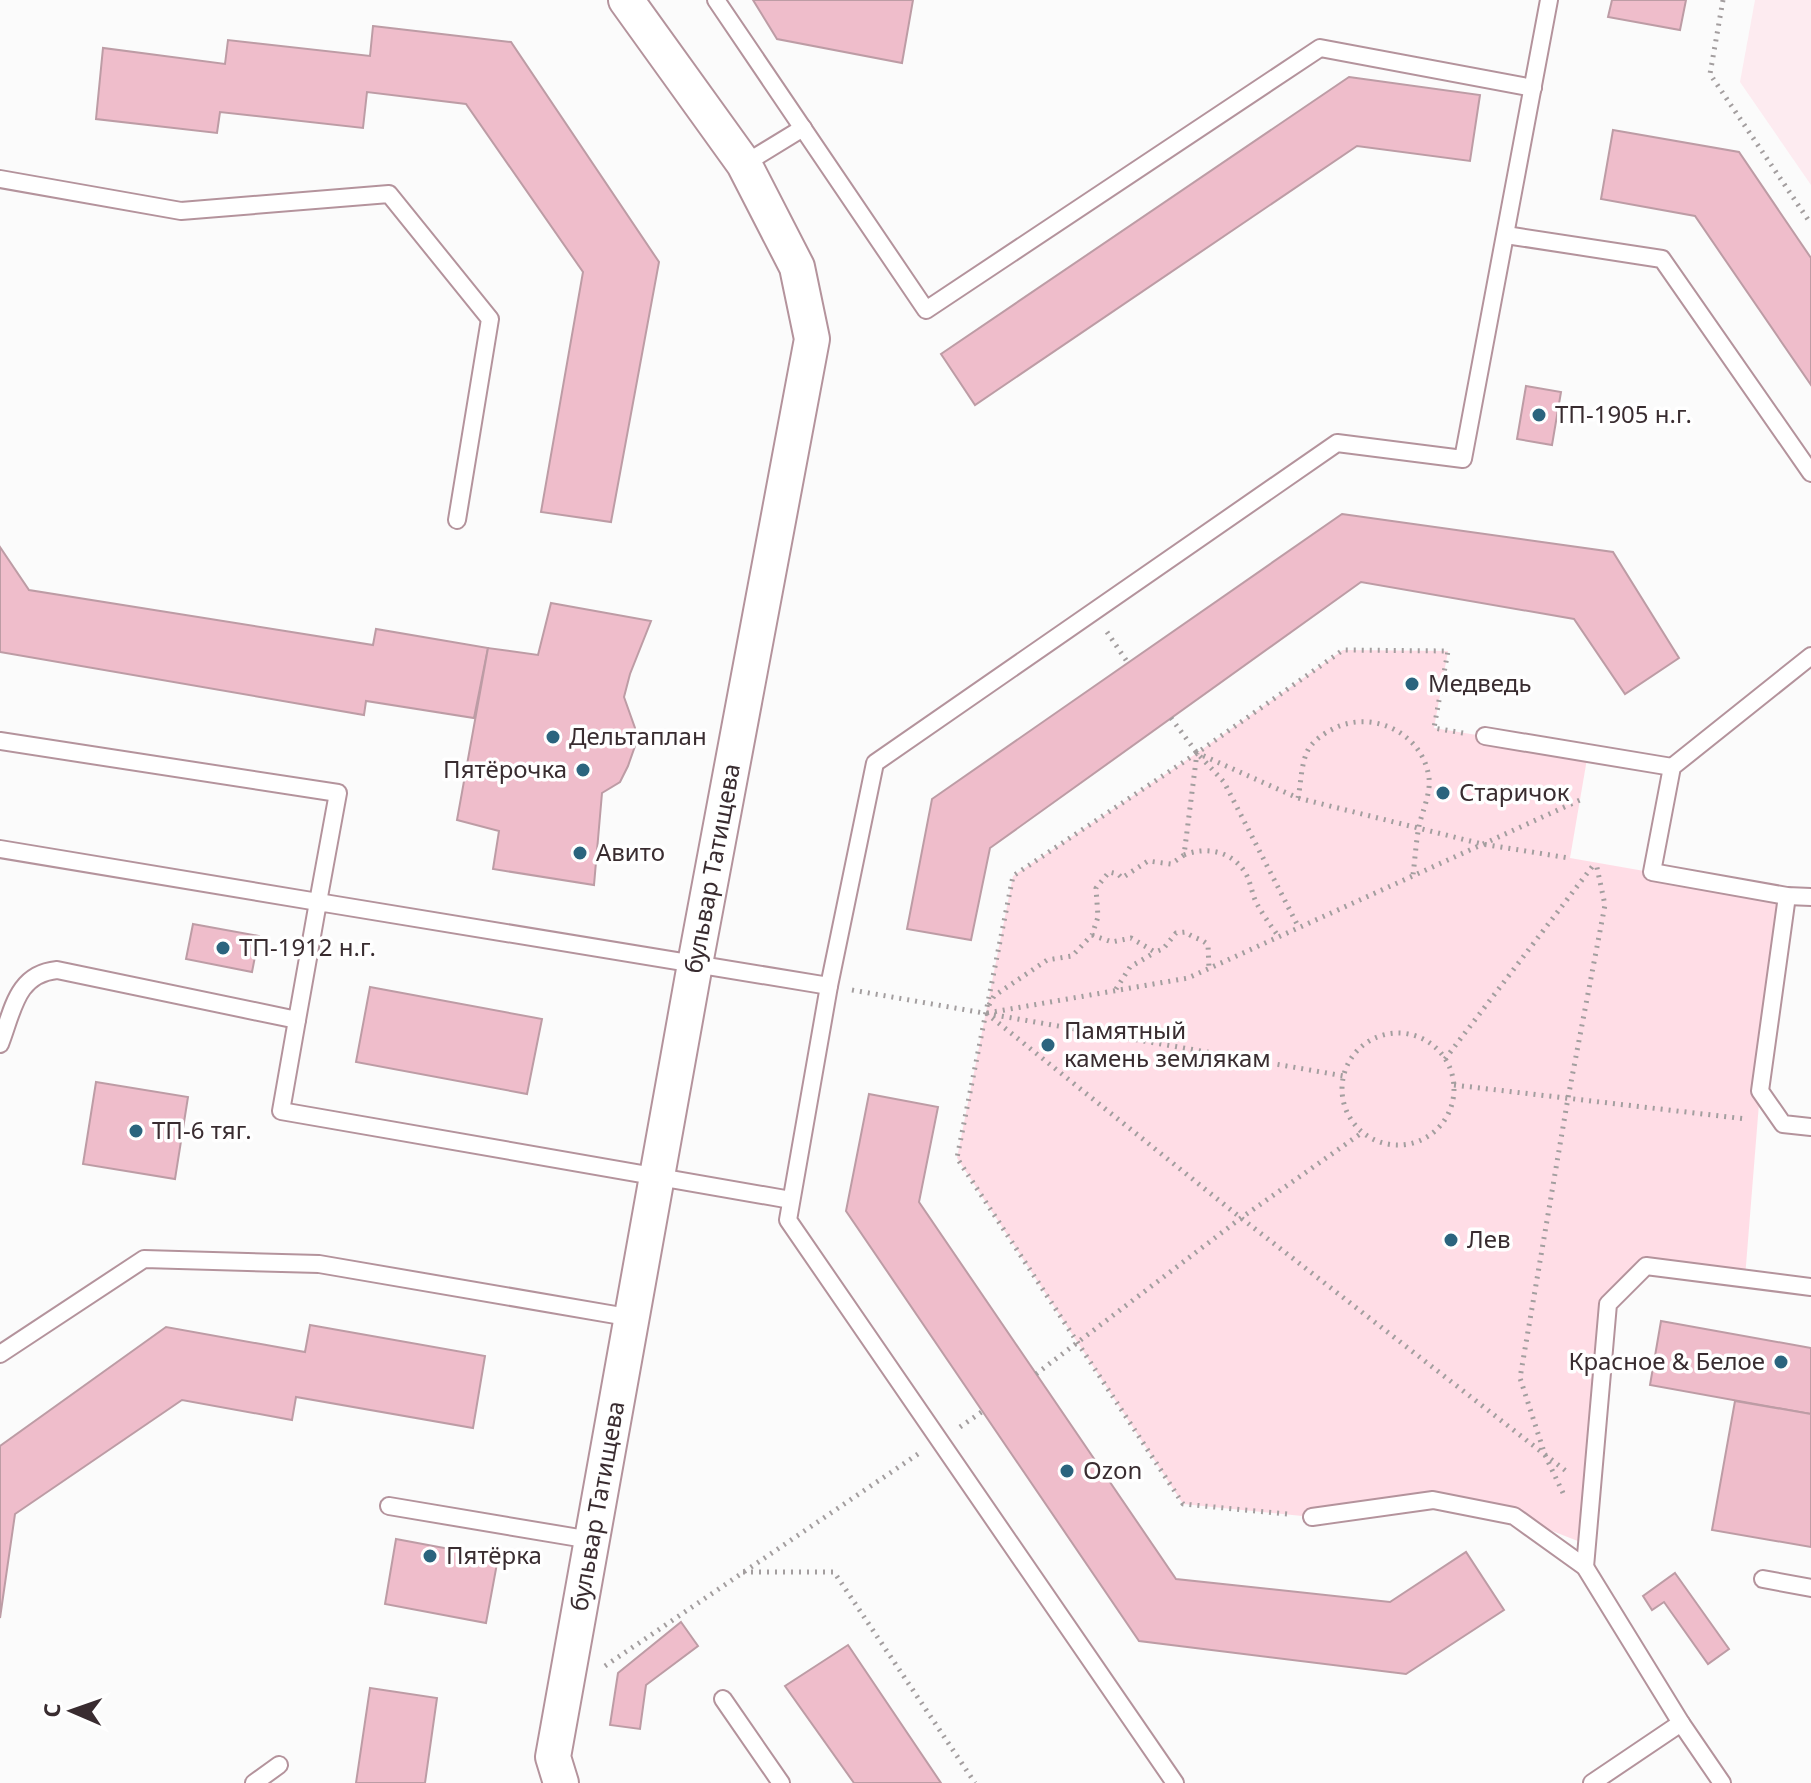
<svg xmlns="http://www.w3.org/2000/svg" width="1811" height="1783" font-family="'Noto Sans',sans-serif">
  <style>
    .built { fill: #fdebf0 }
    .green { fill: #ffdde6 }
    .building { fill: #efbdcb; stroke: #bd9ca5; stroke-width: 2 }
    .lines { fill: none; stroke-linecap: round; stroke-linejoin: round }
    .lane-casing { stroke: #b4939c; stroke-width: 20 }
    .street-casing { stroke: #b4939c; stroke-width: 38 }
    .path { stroke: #a39e9f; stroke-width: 5; stroke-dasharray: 2 6; stroke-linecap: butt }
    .lane { stroke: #fff; stroke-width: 16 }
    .street { stroke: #fff; stroke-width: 34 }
    .poi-dot { fill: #2b647e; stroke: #fff; stroke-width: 3 }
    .labels { text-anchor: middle; stroke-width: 7; stroke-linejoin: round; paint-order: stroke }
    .poi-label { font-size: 24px; fill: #392c30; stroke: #fff; text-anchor: start }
    .street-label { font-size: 24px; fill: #392c30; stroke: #fff }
  </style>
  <rect width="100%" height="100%" fill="#fbfbfb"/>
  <path class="built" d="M1755,0H1811V185L1740,82Z"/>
  <path class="green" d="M1343,650L1448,651L1434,728L1588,753L1570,858L1787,896L1760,1091L1745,1278L1646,1266L1608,1304L1588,1545L1514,1516L1433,1500L1312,1517L1183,1504L957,1158L1013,876L1197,753Z"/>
  <g class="building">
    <path d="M753,0H913L902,63L777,39Z"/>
    <path d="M1612,0H1686L1680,30L1608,17Z"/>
    <path d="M373,26L511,42L659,262L611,522L541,512L583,272L466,104L367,92L363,128L220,112L217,133L96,119L103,48L225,64L228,40L370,56Z"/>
    <path d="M1349,77L1480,95L1470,161L1357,146L975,405L941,354Z"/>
    <path d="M1613,130L1739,152L1811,258V385L1695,216L1601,199Z"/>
    <path d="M1526,386L1561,392L1552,445L1517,439Z"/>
    <path d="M1342,514L1613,552L1679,658L1625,694L1574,619L1361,582L990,848L971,940L907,929L932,799Z"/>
    <path d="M0,547L29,590L373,645L376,629L488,648L474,718L366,701L364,715L0,652Z"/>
    <path d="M551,603L651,621L630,674L624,697L635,728V746L628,766L620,782L602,793L594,885L493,869L499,831L457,820L488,648L538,655Z"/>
    <path d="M193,924L259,936L252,972L186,959Z"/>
    <path d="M370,987L542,1019L527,1094L356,1062Z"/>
    <path d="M96,1082L188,1097L175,1179L83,1164Z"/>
    <path d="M869,1094L938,1107L919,1202L1176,1579L1390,1602L1466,1552L1504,1610L1406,1674L1139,1641L846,1211Z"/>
    <path d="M1661,1321L1811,1348V1414L1650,1385Z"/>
    <path d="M310,1325L485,1356L473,1428L296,1397L292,1420L182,1400L15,1514L0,1618V1446L166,1327L305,1352Z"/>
    <path d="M1735,1401L1811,1414V1547L1712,1530Z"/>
    <path d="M396,1539L498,1558L486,1623L385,1604Z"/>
    <path d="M1675,1573L1729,1649L1708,1664L1664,1602L1652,1610L1643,1596Z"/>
    <path d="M681,1622L698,1646L646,1685L640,1729L610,1725L618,1673Z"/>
    <path d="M848,1645L941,1783H854L785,1686Z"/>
    <path d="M370,1688L437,1698L425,1783H356Z"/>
  </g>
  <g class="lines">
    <defs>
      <g id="lane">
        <path d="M716,0L926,310L1320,48L1533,88"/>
        <path d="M744,164L803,128"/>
        <path d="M0,179L181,211L389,194L490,319L457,520"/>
        <path d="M1506,235L1662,259L1811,473"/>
        <path d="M1811,656L1672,767L1652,872L1787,896L1811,897"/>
        <path d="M1485,736L1672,767"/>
        <path d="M0,741L338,793L318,902L0,849"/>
        <path d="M1787,896L1760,1091L1783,1124L1811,1127"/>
        <path d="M297,1020L281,1111L791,1200"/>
        <path d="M0,1044C13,1011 16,974 57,970L297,1020L318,902L829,986"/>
        <path d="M0,1354L144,1259L319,1264L633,1318"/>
        <path d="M389,1506L591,1540"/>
        <path d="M1312,1517L1433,1500L1514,1516L1585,1567L1681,1723L1722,1783"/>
        <path d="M1585,1567L1608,1304L1646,1266L1811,1287"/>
        <path d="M1763,1579L1811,1588"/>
        <path d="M723,1699L781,1783"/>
        <path d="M254,1783L279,1765"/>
        <path d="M1175,1783L788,1220L829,986L875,763L1337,443L1463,459L1549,0"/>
        <path d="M1592,1783L1681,1723"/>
      </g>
      <g id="street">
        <path id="s1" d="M561,1783L553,1757L695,964L812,339L797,267L744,164L626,0"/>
      </g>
    </defs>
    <use href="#lane" class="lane-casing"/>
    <use href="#street" class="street-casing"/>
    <g class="path">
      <path d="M1723,0L1710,74L1811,224"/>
      <path d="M1107,632L1128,663"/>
      <path d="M1171,718L1197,753L1224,782L1299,928"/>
      <path d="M1298,798C1301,784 1301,763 1308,750C1312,742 1323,734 1331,730C1370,708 1423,732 1429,778C1431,793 1422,812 1419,826C1416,842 1415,859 1413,875"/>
      <path d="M1184,855C1206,846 1233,851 1246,874C1251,883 1252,895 1257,904C1263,915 1271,926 1279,937"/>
      <path d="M1092,935L1112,942L1131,938L1155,952L1163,949L1176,933L1186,932C1192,938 1201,938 1208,945L1209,969"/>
      <path d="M1116,989L1130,967L1154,953"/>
      <path d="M852,990L1344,1076"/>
      <path d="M989,1005L994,996L1047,960L1072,956L1092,935L1098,917L1096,888L1109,872L1118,874L1122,878L1148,861L1171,864L1184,855L1197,753L1298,798L1482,844L1569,858"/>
      <path d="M986,1013L1241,1218L1566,1471"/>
      <path d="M987,1013L1188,978L1580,800"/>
      <circle cx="1398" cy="1089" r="56"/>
      <path d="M1445,1059L1595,863"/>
      <path d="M1454,1085L1746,1119"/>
      <path d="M1036,1374L1241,1218L1363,1132"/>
      <path d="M960,1427L983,1411"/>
      <path d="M1563,1493L1545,1455L1520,1378L1568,1098L1605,905L1596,863"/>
      <path d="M1287,1514L1183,1504L957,1158L1013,876L1197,753L1343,650L1448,651L1434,728L1463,733"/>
      <path d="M743,1572H834L975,1783"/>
      <path d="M605,1666L918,1454"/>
    </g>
    <use href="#lane" class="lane"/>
    <use href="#street" class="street"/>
  </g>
  <g class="poi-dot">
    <circle cx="1539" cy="415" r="8"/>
    <circle cx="1412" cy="684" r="8"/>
    <circle cx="553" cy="737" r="8"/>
    <circle cx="583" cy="770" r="8"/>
    <circle cx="1443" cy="793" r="8"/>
    <circle cx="580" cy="853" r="8"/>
    <circle cx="223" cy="948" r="8"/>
    <circle cx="1048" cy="1045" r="8"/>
    <circle cx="136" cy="1131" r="8"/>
    <circle cx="1451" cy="1240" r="8"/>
    <circle cx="1781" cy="1362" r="8"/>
    <circle cx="1067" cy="1471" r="8"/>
    <circle cx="430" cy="1556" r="8"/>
  </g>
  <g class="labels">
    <g class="poi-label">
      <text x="1555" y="423">ТП-1905 н.г.</text>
      <text x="1428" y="692">Медведь</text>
      <text x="569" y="745">Дельтаплан</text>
      <text x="567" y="778" text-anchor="end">Пятёрочка</text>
      <text x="1459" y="801">Старичок</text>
      <text x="596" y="861">Авито</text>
      <text x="239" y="956">ТП-1912 н.г.</text>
      <text x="1064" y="1039">Памятный<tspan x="1064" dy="28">камень землякам</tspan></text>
      <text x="152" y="1139">ТП-6 тяг.</text>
      <text x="1467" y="1248">Лев</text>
      <text x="1765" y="1370" text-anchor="end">Красное &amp; Белое</text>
      <text x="1083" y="1479">Ozon</text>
      <text x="446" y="1564">Пятёрка</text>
    </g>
    <g class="street-label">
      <text dy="8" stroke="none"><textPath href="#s1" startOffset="930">бульвар Татищева</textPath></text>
      <text dy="8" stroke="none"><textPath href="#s1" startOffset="282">бульвар Татищева</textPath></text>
    </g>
  </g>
  <g transform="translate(72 1711) rotate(272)" stroke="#ffffff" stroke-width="6" paint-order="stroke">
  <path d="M0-6L14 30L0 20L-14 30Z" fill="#392c30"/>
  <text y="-12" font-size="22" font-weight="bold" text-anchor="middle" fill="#392c30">С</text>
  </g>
</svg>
